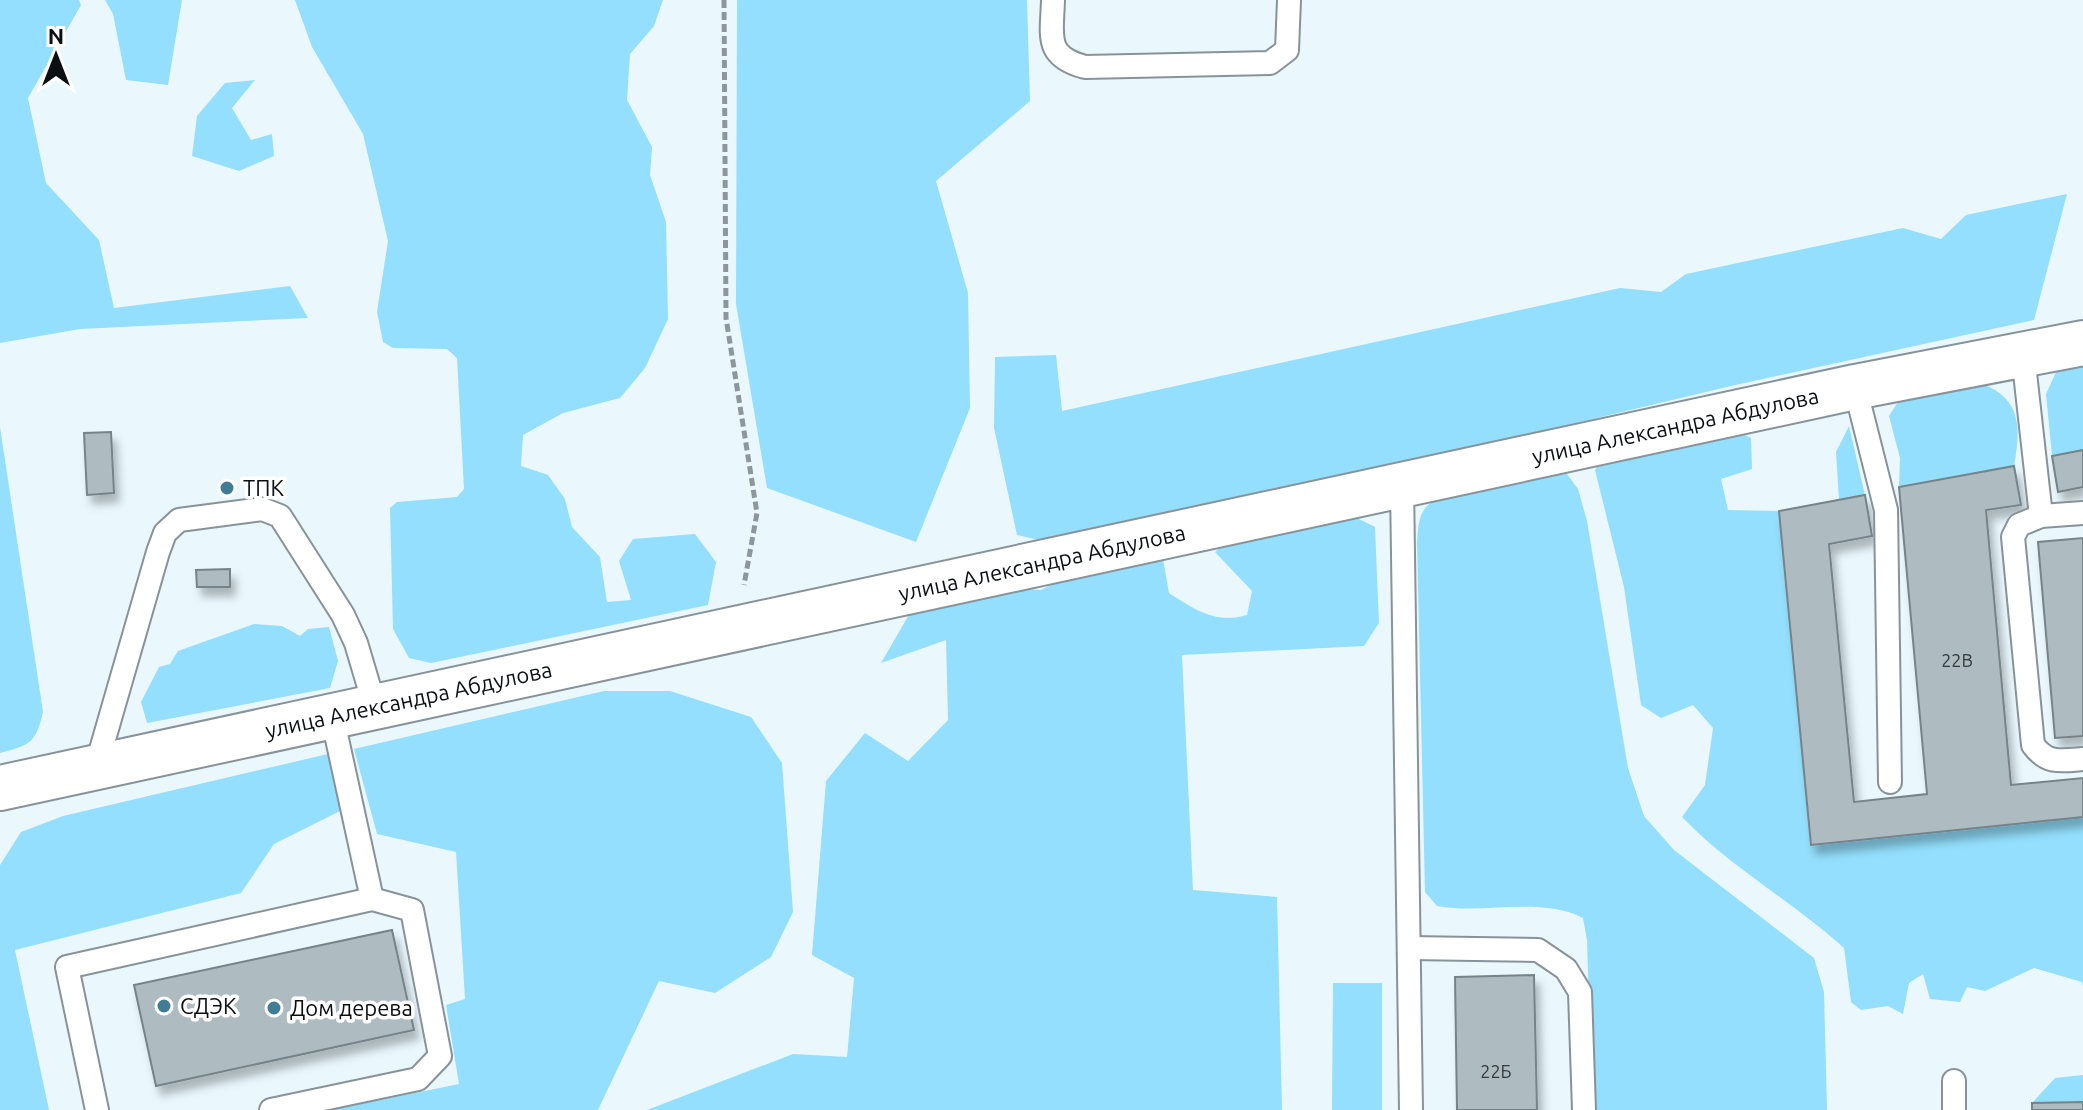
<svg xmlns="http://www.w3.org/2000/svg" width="2083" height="1110" font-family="Ubuntu,sans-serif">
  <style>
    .green { fill: #93dffd }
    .building { fill: #aebbc0; stroke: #768388; stroke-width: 2; filter: url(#shadow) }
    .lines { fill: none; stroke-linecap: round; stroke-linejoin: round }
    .service-casing { stroke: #879399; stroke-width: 26 }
    .minor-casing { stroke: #879399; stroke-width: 48 }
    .path { stroke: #8c969b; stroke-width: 5; stroke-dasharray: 8 4; stroke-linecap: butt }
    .service { stroke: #fff; stroke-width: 22 }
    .minor { stroke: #fff; stroke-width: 44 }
    .poi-dot { fill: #407d94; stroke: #fff; stroke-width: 3 }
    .labels { text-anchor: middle; stroke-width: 7; stroke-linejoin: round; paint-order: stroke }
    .number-label { font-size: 18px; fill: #333a3d }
    .street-label { font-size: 22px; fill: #0a0f11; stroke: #fff }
    .poi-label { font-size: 22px; fill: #0a0f11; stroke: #fff; text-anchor: start }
  </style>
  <defs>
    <filter id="shadow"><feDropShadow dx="5" dy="9" stdDeviation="4" flood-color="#0004"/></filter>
  </defs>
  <rect width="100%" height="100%" fill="#eaf8fe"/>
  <g class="green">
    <path d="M0,0H79L81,5L28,98L46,183L99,240L114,308L290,286L308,318L80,329L0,343Z"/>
    <path d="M105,0H182L168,85L126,80L113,14Z"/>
    <path d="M295,0H663L654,26L630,54L627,100L652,147L650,175L666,222L668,319L645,368L620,398L563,413L523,435L521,466L548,475L565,499L572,527L600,557L607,602L631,600L619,561L633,539L695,534L716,562L708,605L431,663L409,658L393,629L390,508L397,502L457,497L464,489L457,358L447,349L393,348L383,342L377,312L388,241L363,134L312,47Z"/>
    <path d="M737,0H1027L1030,101L936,181L968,293L970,408L916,542L767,488L736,304Z"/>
    <path d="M255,80L232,108L251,140L272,134L274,156L239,171L192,156L197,116L225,83Z"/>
    <path d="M2067,194L2034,320L1731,386L1246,502L1039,540L1017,535L994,428L995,357L1056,355L1062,411L1620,288L1661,292L1686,274L1903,228L1941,239L1966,215Z"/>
    <path d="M2083,364V450L2052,456L2046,394L2057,370Z"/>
    <path d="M1982,384C2022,398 2021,430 2014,466L1899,487L1900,458L1889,416L1898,402Z"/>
    <path d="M1849,426L1865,495L1839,500L1836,452Z"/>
    <path d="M0,427L43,712C36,743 30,745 0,753Z"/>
    <path d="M1739,432L1751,438L1752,469L1721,479L1728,510L1779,511L1811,845L2083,817V986L2082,982L2034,968L1985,991L1967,987L1960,1002L1930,999L1923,974L1909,983L1903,1014L1888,1006L1861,1010L1851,1002L1844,948C1792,901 1731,868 1682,817L1705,785L1713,728L1693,705L1661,718L1641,705L1624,587L1595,470L1603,456Z"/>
    <path d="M1564,470L1578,489L1587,521L1628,768L1644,816L1674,850L1814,958L1824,992L1827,1110H1592L1587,940L1583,918C1539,896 1485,915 1437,906L1425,892L1417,542C1418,530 1418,517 1426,507C1443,489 1536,476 1564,470Z"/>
    <path d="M1341,510L1375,527L1379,623L1364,646L1182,655L1193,890L1277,897L1282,1110H647L793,1054L847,1057L854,978L812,955L826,781L865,733L908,761L948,720L946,640L881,663L910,613L977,585L1041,590L1097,562L1163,559L1169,593C1196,610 1215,624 1247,615L1252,591L1215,552L1231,538Z"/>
    <path d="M254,624L282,626L300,636L308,629L329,627L338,661L330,688L147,723L141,702L159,667L170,664L178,651Z"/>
    <path d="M604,691H670L751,717L782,763L793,912L771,957L715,993L659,981L598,1110H331L459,1084L446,1005L465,999L456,852L377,834L354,749Z"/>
    <path d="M328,754L342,810L274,844L241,893L15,950L49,1110H0V865L21,832L63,816Z"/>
    <path d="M1333,983H1382V1110H1332Z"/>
    <path d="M2083,1075V1102L2032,1103L2055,1078Z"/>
  </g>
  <g class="building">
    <path d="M111,432L114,493L87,495L84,433Z"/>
    <path d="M2083,450V487L2058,492L2052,456Z"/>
    <path d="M2014,466L2021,505L1986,510L2011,785L2083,778V817L1811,845L1779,511L1865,495L1872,536L1829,544L1854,802L1927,794L1899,487Z"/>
    <path d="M2083,538V736L2055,738L2038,542Z"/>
    <path d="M230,569V587H197L196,570Z"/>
    <path d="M392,930L414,1030L156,1086L134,985Z"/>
    <path d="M1534,975L1537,1110H1457L1455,977Z"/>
    <path d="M2083,1102V1110H2032V1103Z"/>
  </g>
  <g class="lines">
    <defs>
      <g id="service">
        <path d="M1053,0C1052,36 1044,56 1085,67L1270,63L1287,50L1289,0"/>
        <path d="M2023,355L2041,516"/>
        <path d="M1855,387L1886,510L1890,782"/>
        <path d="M1402,485L1411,1110"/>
        <path d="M2083,513L2041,516L2019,525L2013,537L2033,745C2047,764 2060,761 2083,759"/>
        <path d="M332,716L372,899"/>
        <path d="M96,767L158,552L165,533L179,520L262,509L280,516L343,615L356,643L375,707"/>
        <path d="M1409,948L1538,950L1566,969L1580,992L1584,1110"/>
        <path d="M1954,1081V1110"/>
        <path d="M97,1110L67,967L372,899L412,910L440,1056L418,1079L271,1110"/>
      </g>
      <g id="minor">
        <path id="s1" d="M0,788L1855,387L2083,343"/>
      </g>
    </defs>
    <use href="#service" class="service-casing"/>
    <use href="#minor" class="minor-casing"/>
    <path class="path" d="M724,0L726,318L757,513L744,585"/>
    <use href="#service" class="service"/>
    <use href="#minor" class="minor"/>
  </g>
  <g class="poi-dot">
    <circle cx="227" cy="488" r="8"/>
    <circle cx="164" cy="1006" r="8"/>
    <circle cx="274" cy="1008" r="8"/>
  </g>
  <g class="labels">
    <g class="number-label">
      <text x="1957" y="667">22В</text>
      <text x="1496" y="1078">22Б</text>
    </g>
    <g class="street-label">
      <text dy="8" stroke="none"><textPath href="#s1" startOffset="1714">улица Александра Абдулова</textPath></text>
      <text dy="8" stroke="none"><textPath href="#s1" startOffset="1066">улица Александра Абдулова</textPath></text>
      <text dy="8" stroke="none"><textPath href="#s1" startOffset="418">улица Александра Абдулова</textPath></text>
    </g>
    <g class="poi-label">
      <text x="243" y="496">ТПК</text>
      <text x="180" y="1014">СДЭК</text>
      <text x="290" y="1016">Дом дерева</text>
    </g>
  </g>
  <g transform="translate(56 56)" stroke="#ffffff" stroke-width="6" paint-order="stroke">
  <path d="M0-6L14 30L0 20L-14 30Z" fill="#0a0f11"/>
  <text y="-12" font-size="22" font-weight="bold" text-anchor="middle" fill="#0a0f11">N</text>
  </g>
</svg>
